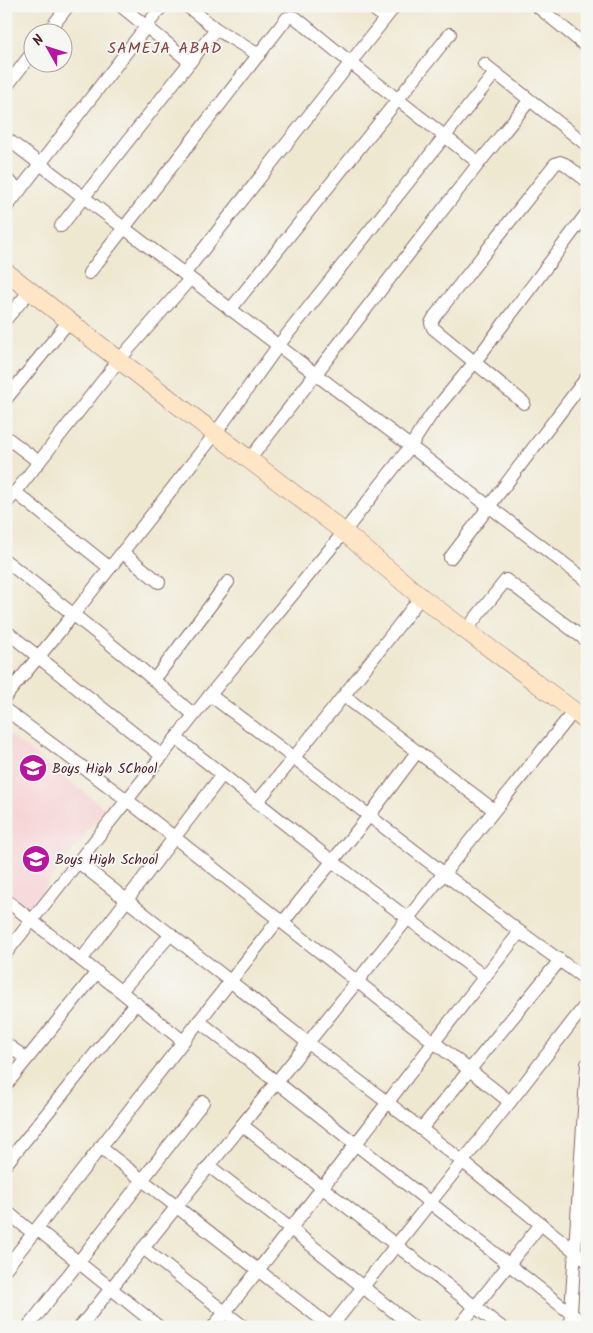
<svg xmlns="http://www.w3.org/2000/svg" width="593" height="1333" font-family="Kalam,sans-serif">
  <style>
    .built { fill: #f7cfd1 }
    .lines { fill: none; stroke-linecap: round; stroke-linejoin: round }
    .street-casing { stroke: #846565; stroke-width: 14 }
    .secondary-casing { stroke: #846565; stroke-width: 19 }
    .street { stroke: #fff; stroke-width: 12 }
    .secondary { stroke: #fde5c5; stroke-width: 18 }
    .labels { text-anchor: middle; stroke-width: 4; stroke-linejoin: round; paint-order: stroke }
    .poi-label { font-size: 14px; fill: #4a1f2b; stroke: #f6f6f2; text-anchor: start }
    .quarter-label { font-size: 16px; letter-spacing: 1px; fill: #814846; stroke: #f6f6f2 }
  </style>
  <rect width="100%" height="100%" fill="#f6f6f2"/>
  <filter id="ink" filterUnits="userSpaceOnUse"><feTurbulence type="fractalNoise" baseFrequency=".02" numOctaves="2"/><feDisplacementMap in="SourceGraphic" scale="10" xChannelSelector="R" yChannelSelector="G"/><feConvolveMatrix kernelMatrix="1 2 1 2 8 2 1 2 1" color-interpolation-filters="sRGB"/></filter>
  <filter id="wash" filterUnits="userSpaceOnUse"><feTurbulence type="fractalNoise" baseFrequency=".0096" numOctaves="4" result="noise"/><feDisplacementMap in="SourceGraphic" scale="20" xChannelSelector="R" yChannelSelector="G"/><feGaussianBlur stdDeviation="1.12" result="paint"/><feColorMatrix in="noise" values="0 0 0 0 0 0 0 0 0 0 0 0 0 0 0 0 0 1.4 0 .05"/><feComposite in="paint" operator="in"/></filter>
  <g filter="url(#wash)">
    <rect width="100%" height="100%" fill="#efe8d1"/>
    <path class="built" d="M6,733L105,808L20,920L6,910Z"/>
  </g>
  <g filter="url(#ink)">
    <g class="lines">
      <defs>
        <g id="street">
          <path d="M121,6L190,62"/>
          <path d="M187,6L216,29L259,55"/>
          <path d="M370,6L385,18"/>
          <path d="M537,6L587,47"/>
          <path d="M48,32L68,6"/>
          <path d="M484,64L587,145"/>
          <path d="M6,87L32,53"/>
          <path d="M6,138L587,581"/>
          <path d="M6,179L20,190"/>
          <path d="M6,208L162,6"/>
          <path d="M61,226L216,29"/>
          <path d="M89,273L287,18L291,17L296,18L351,63L479,163"/>
          <path d="M184,274L395,6"/>
          <path d="M230,310L450,34"/>
          <path d="M6,319L30,291"/>
          <path d="M6,399L69,321"/>
          <path d="M524,403L433,328L431,323L435,316L555,164L560,162L565,164L587,181"/>
          <path d="M6,437L39,462"/>
          <path d="M249,460L479,163L529,101"/>
          <path d="M15,492L110,568"/>
          <path d="M6,504L119,360L190,279"/>
          <path d="M122,552L159,582"/>
          <path d="M450,558L587,377"/>
          <path d="M6,561L133,662L194,715"/>
          <path d="M466,630L506,580L587,641"/>
          <path d="M6,631L162,756"/>
          <path d="M154,680L228,582"/>
          <path d="M210,695L294,758L520,932L587,980"/>
          <path d="M6,696L73,615L215,434L278,346L495,73"/>
          <path d="M344,696L494,810"/>
          <path d="M6,710L127,800L510,1102"/>
          <path d="M176,738L332,861L485,977"/>
          <path d="M257,802C314,735 367,666 421,597"/>
          <path d="M78,862L230,981L308,1043L387,1102L463,1162L587,1261"/>
          <path d="M6,900L183,1041"/>
          <path d="M283,922L369,816L417,752"/>
          <path d="M6,953L210,695L344,532L410,447L431,415L474,363L587,213"/>
          <path d="M81,960L222,775"/>
          <path d="M121,991L171,934"/>
          <path d="M199,1021L587,1326"/>
          <path d="M6,1044L27,1059"/>
          <path d="M6,1085L97,972"/>
          <path d="M242,1125L501,1327"/>
          <path d="M421,1129L560,960"/>
          <path d="M100,1147L331,1327"/>
          <path d="M6,1164L136,1003"/>
          <path d="M209,1166L291,1229L363,1287L413,1327"/>
          <path d="M6,1211L33,1233"/>
          <path d="M37,1229L159,1327"/>
          <path d="M143,1248L244,1327"/>
          <path d="M6,1268L279,919"/>
          <path d="M28,1327L203,1102"/>
          <path d="M80,1327L574,711"/>
          <path d="M213,1327C318,1197 416,1062 520,932"/>
          <path d="M331,1327L510,1102L587,1003"/>
          <path d="M459,1327L541,1224"/>
          <path d="M570,1327L587,1064"/>
        </g>
        <path id="secondary" d="M6,272L119,360L344,532L421,597L574,711L587,722"/>
      </defs>
      <use href="#street" class="street-casing"/>
      <use href="#secondary" class="secondary-casing"/>
      <use href="#street" class="street"/>
      <use href="#secondary" class="secondary"/>
    </g>
  </g>
  <defs>
    <symbol id="school-disc" viewBox="-11 -11 22 22"><circle r="9.5" fill="#b5179e" stroke="#f6f6f2"/><path d="M0-5L7-2L0 1L-7-2ZM-4 1L0 2.5L4 1V4Q0 6-4 4Z" fill="#fff"/></symbol>
    <symbol id="university-disc" viewBox="-11 -11 22 22"><circle r="9.5" fill="#b5179e" stroke="#f6f6f2"/><path d="M0-5L7-2L0 1L-7-2ZM-4 1L0 2.5L4 1V4Q0 6-4 4Z" fill="#fff"/></symbol>
  </defs>
  <g fill-rule="evenodd">
    <use href="#school-disc" x="17" y="752" width="32" height="32"/>
    <use href="#university-disc" x="20" y="843" width="32" height="32"/>
  </g>
  <g class="labels">
    <g class="poi-label">
      <text x="52" y="773">Boys High SChool</text>
      <text x="55" y="864">Boys High School</text>
    </g>
    <g class="quarter-label">
      <text x="165" y="53">SAMEJA ABAD</text>
    </g>
  </g>
  <rect width="593" height="1333" fill="none" stroke="#f6f6f2" stroke-width="25"/>
  <g transform="translate(48 48) rotate(309)"><circle r="24" fill="#f6f6f2" stroke="#b1a0a2"/>
  <path d="M0-4L9 19L0 12L-9 19Z" fill="#b5179e"/>
  <text y="-8" font-size="14" font-weight="bold" text-anchor="middle" fill="#4a1f2b">N</text>
  </g>
</svg>
